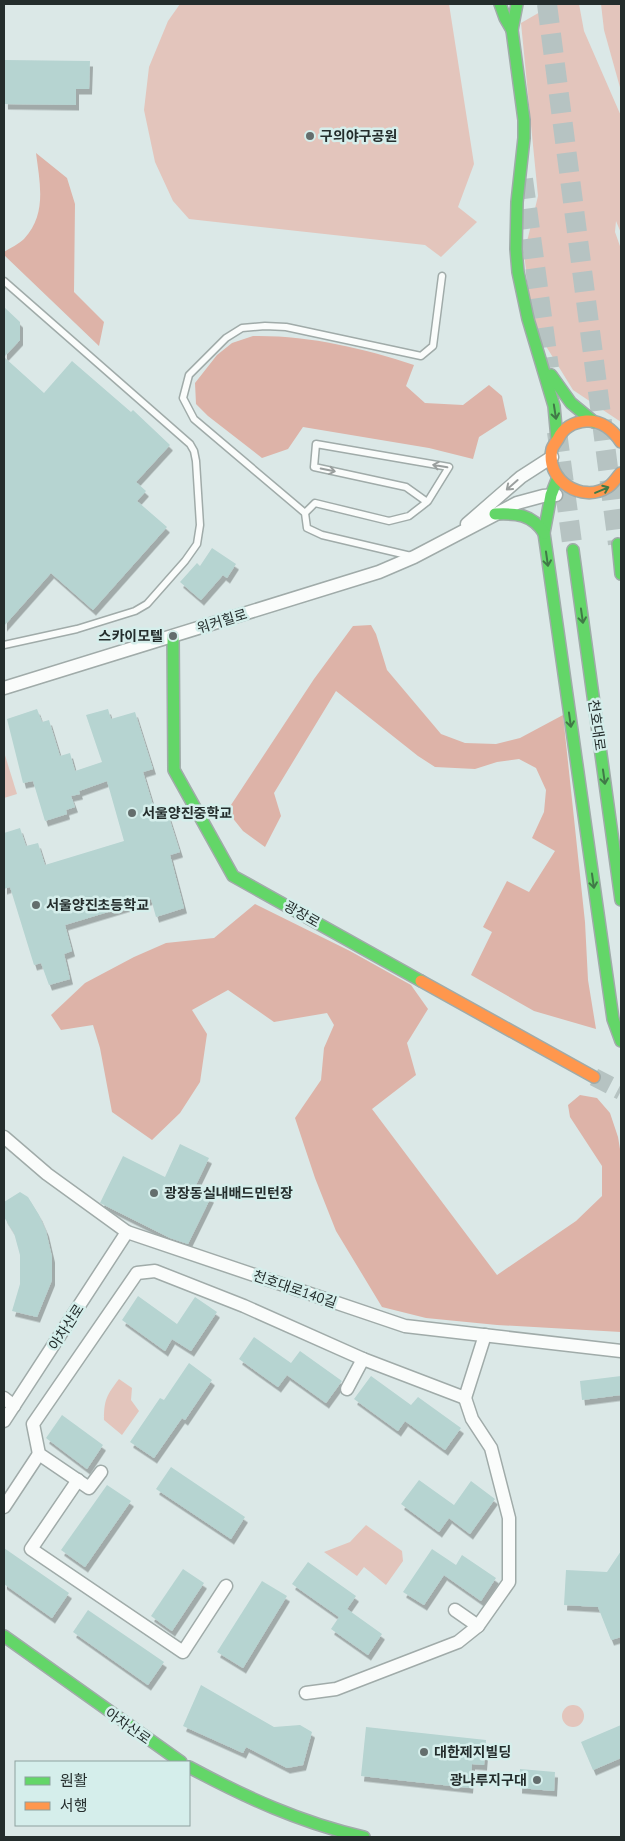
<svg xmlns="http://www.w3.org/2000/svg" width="625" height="1841" font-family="'PT Sans','Noto Sans KR',sans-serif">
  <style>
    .green { fill: #e3c5bc }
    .forest { fill: #ddb3a8 }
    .building { fill: #b6d4d1; filter: url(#shadow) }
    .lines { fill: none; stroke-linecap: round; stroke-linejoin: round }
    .secondary-tunnel { stroke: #b6c3c2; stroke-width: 18; stroke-dasharray: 18 9; stroke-linecap: butt }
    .primary-tunnel { stroke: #b6c3c2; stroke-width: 20; stroke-dasharray: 20 10; stroke-linecap: butt }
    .lane-casing { stroke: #a0aba9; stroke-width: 9 }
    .street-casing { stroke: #a0aba9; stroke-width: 15 }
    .fast-casing { stroke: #a0aba9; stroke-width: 14 }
    .slow-casing { stroke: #a0aba9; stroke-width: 14 }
    .lane { stroke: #fafcfb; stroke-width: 6 }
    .street { stroke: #fafcfb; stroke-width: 12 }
    .fast { stroke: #63d668; stroke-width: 11 }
    .slow { stroke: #ff974d; stroke-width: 11 }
    .oneway { stroke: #407947 }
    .oneway2 { stroke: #9a9f9e }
    .poi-dot { fill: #646e6d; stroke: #d5eeeb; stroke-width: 2 }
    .labels { text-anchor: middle; stroke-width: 5; stroke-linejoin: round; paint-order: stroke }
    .poi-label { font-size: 14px; font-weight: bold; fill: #242d2c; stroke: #d5eeeb; text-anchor: start }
    .street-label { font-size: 14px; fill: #242d2c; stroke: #d5eeeb }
  </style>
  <defs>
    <filter id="shadow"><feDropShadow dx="3" dy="5.5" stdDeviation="0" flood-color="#0004"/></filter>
  </defs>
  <rect width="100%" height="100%" fill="#dbe8e7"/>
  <g class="green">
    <path d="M180,4H449L474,164L458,207L477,222L441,257L425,245L189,219L173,201L155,162L144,110L149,67L168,21Z"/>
    <path d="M554,4H579L584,31L621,116V233L616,221L615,232L621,249V422L573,390L533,325L524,254L538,196L521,23Z"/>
    <path d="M601,4H621V91L604,30Z"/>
    <path d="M4,752L17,794L4,798Z"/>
    <path d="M119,1379L132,1388L131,1400L139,1411L122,1435L104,1420C104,1399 107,1395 119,1379Z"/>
    <path d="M366,1525L402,1551L403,1561L386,1585L364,1567L357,1576L324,1552L350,1542Z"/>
    <circle cx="573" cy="1716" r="11"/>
  </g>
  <g class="forest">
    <path d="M36,153L67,178L75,204L74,292L104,322L99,346L4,255V252C10,248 19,244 24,239C47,214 40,184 36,153Z"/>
    <path d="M253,336C307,335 363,348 414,365L406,386L425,403L463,405L489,385L502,396L507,419L479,437L473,459L429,448L303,427L288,449L262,458L208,416L196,404L195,383L217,355L232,343Z"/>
    <path d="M371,625L376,634L387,670L441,734L465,743L496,744L520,738L563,715L585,922L588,980L596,1029L534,1011L471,975L492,932L483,927L507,881L529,892L555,851L532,838L544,812L546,790L536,768L519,759L497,762L475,769L435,767L418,756L336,691L274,793L281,816L265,847L243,831L227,811L314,679L353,626Z"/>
    <path d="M255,904L350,951L411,985L428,1009L407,1043L416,1075L372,1109L497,1275L576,1221L602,1196V1166L570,1117L568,1105L580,1095L597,1098L610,1113L618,1137L621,1155V1332L497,1325L426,1318L382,1307L336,1231L315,1178L295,1118L321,1080L324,1048L334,1025L327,1013L274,1022L228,990L192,1010L207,1034L200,1082L180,1113L152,1140L112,1112L100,1048L93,1025L61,1030L51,1015L85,983L134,957L166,943L214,938Z"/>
  </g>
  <g class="building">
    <path d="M4,60L90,61L89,89H76V105L5,104Z"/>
    <path d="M4,307L20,322V340L4,357L44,393L72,361L131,412L133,410L170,445L136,482L146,491L137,501L167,527L93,610L51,573L4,626Z"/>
    <path d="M212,548L236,564L227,578L223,575L201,600L180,582L197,563L200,566Z"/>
    <path d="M37,709L42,722L49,720L60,756L70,753L75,771L102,762L86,715L108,709L111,719L135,712L153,769L143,772L156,815L167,811L180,852L170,855L184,908L156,917L151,899L65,925L72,951L64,954L70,979L49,985L41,963L34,965L10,887L4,889V833L20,828L26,846L38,843L45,865L124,841L107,781L79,791L80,794L71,796L75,807L66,810L67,814L45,821L33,781L23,783L7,719Z"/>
    <path d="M180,1144L209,1158L194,1189L211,1197L188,1244L170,1238L100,1203L123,1156L165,1177Z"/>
    <path d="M20,1192L28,1197L39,1215L46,1231L52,1257V1280L37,1317L12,1311L20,1284V1255L14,1233L4,1217V1202Z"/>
    <path d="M138,1296L177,1324L195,1297L217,1312L191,1351L172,1339L165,1351L122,1320Z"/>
    <path d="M254,1337L291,1363L300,1351L342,1381L326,1403L287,1375L278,1387L239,1359Z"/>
    <path d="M189,1363L212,1380L185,1420L182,1418L154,1458L130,1442L160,1398L164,1400Z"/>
    <path d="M371,1376L411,1405L418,1397L461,1428L445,1450L405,1421L398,1431L354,1399Z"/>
    <path d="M621,1376V1395L582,1400L580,1381Z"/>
    <path d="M62,1415L103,1445L87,1469L46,1438Z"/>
    <path d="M171,1467L245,1517L231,1539L156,1489Z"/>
    <path d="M419,1480L454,1505L471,1481L495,1499L470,1534L449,1518L439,1532L401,1504Z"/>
    <path d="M107,1485L131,1501L85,1567L61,1550Z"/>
    <path d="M4,1548L69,1593L52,1618L4,1584Z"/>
    <path d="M432,1549L456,1565L462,1555L496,1578L481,1601L444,1575L424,1605L403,1592Z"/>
    <path d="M621,1551V1637L611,1640L598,1607L564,1605L566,1570L607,1572Z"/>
    <path d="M308,1562L356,1596L347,1609L382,1634L368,1655L331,1629L339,1617L292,1584Z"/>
    <path d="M183,1569L204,1583L172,1631L151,1616Z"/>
    <path d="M262,1581L287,1596L243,1668L217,1652Z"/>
    <path d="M88,1610L164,1662L148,1685L73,1632Z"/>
    <path d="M201,1685L274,1727L300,1725L312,1732L303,1765L287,1768L246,1747L243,1753L183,1726Z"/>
    <path d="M621,1725V1758L593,1770L581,1742Z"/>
    <path d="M366,1727L486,1740L484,1765L472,1764L470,1788L361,1776Z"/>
    <path d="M520,1769L555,1772L554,1791L519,1788Z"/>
  </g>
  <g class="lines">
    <path class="secondary-tunnel" d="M594,1077L621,1091"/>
    <g class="primary-tunnel">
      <path d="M547,4L618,544"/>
      <path d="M523,179L549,368"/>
      <path d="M557,432L573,550"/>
    </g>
    <defs>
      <g id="lane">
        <path d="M4,281L190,444L194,451L196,461L200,525L197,544L185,561L147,604L135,611L77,629L4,645"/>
        <path d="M305,513L315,503L389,521L409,516L427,502L428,501L449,467L316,444L314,467L406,487L427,502"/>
        <path d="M411,556L322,535L307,528L305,513L194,419L183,398L189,375L226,338L242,328L265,326L286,327L421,356L433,346L442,276"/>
      </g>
      <g id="street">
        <path d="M467,524L521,477L552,457"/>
        <path d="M4,688L379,572L414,557L517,503L543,496L556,495"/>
        <path d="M4,1137L47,1174L127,1232L405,1326L621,1351"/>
        <path d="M347,1389L363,1359"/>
        <path d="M4,1398L14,1406"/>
        <path d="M4,1421L127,1232"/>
        <path d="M101,1472L89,1488L39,1454L33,1424L137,1273L155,1271L244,1306L363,1359L465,1398L485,1335"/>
        <path d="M78,1480L31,1549L183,1652L226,1586"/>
        <path d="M4,1507L39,1454"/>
        <path d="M455,1610L478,1626"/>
        <path d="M306,1693L336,1689L458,1642L478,1626L509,1582V1518L491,1448L472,1419L465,1398"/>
      </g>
      <g id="fast">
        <path d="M500,4L505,18L512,30"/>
        <path d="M517,4L512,30L524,120V138L517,202L516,249L518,272L528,319L554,406L557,439"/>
        <path d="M551,375L571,403L594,422"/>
        <path d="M558,477L551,495L544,533L613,1019L621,1041"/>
        <path d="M495,514C516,513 532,514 544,533"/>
        <path d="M618,544L621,574"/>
        <path d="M573,550L621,900"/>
        <path d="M173,636L174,770L233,876L421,981"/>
        <path d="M4,1636L181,1762"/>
        <path d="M189,1767C245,1797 301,1823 364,1837"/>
      </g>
      <g id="slow">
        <path d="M621,442C613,430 601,420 586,421C574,422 563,428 558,439C556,442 553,446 552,449C545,480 582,504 608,487C613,484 617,477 621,473"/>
        <path d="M421,981L594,1077"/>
      </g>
    </defs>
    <use href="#lane" class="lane-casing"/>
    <use href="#street" class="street-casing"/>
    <use href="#fast" class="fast-casing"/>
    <use href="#slow" class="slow-casing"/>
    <use href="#lane" class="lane"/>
    <use href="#street" class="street"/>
    <use href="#fast" class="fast"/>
    <use href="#slow" class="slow"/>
  </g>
  <defs><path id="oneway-shaft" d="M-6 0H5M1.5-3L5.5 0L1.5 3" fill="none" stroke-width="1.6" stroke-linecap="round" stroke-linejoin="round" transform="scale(1.25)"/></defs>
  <g class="oneway">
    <use href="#oneway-shaft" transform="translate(555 412) rotate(81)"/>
    <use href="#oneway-shaft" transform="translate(602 490) rotate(-23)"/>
    <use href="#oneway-shaft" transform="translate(547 559) rotate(82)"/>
    <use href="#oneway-shaft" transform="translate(582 616) rotate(82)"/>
    <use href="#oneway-shaft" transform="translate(570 720) rotate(82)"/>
    <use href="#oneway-shaft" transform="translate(604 777) rotate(82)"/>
    <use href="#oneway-shaft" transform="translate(593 881) rotate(82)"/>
  </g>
  <g class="oneway2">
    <use href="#oneway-shaft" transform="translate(440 466) rotate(-170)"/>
    <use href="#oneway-shaft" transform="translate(328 470) rotate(12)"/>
    <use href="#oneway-shaft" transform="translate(512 485) rotate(139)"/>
  </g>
  <g class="poi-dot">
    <circle cx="310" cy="136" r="5"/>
    <circle cx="173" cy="636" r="5"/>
    <circle cx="132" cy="813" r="5"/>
    <circle cx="36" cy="905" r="5"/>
    <circle cx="154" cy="1193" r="5"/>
    <circle cx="424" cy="1752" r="5"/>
    <circle cx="537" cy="1780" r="5"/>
  </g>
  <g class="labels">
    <g class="poi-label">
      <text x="320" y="141">구의야구공원</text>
      <text x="163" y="641" text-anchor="end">스카이모텔</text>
      <text x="142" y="818">서울양진중학교</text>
      <text x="46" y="910">서울양진초등학교</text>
      <text x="164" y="1198">광장동실내배드민턴장</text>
      <text x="434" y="1757">대한제지빌딩</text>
      <text x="527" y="1785" text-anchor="end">광나루지구대</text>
    </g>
    <g class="street-label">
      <text transform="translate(222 621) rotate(-17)" y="5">워커힐로</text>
      <text transform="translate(597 725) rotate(82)" y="5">천호대로</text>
      <text transform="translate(302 914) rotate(29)" y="5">광장로</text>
      <text transform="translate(295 1289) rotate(19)" y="5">천호대로140길</text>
      <text transform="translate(66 1327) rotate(-57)" y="5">아차산로</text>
      <text transform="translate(128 1726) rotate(35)" y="5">아차산로</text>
    </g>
  </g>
  <rect width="625" height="1841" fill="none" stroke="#242d2c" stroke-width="10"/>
  <rect x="15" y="1761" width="175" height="65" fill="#d5eeeb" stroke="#8ea19f"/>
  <rect x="25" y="1777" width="25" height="8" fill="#63d668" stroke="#8ea19f"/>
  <text x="60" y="1786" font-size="15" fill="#242d2c">원활</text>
  <rect x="25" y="1802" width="25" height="8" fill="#ff974d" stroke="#8ea19f"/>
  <text x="60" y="1811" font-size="15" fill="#242d2c">서행</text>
</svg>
